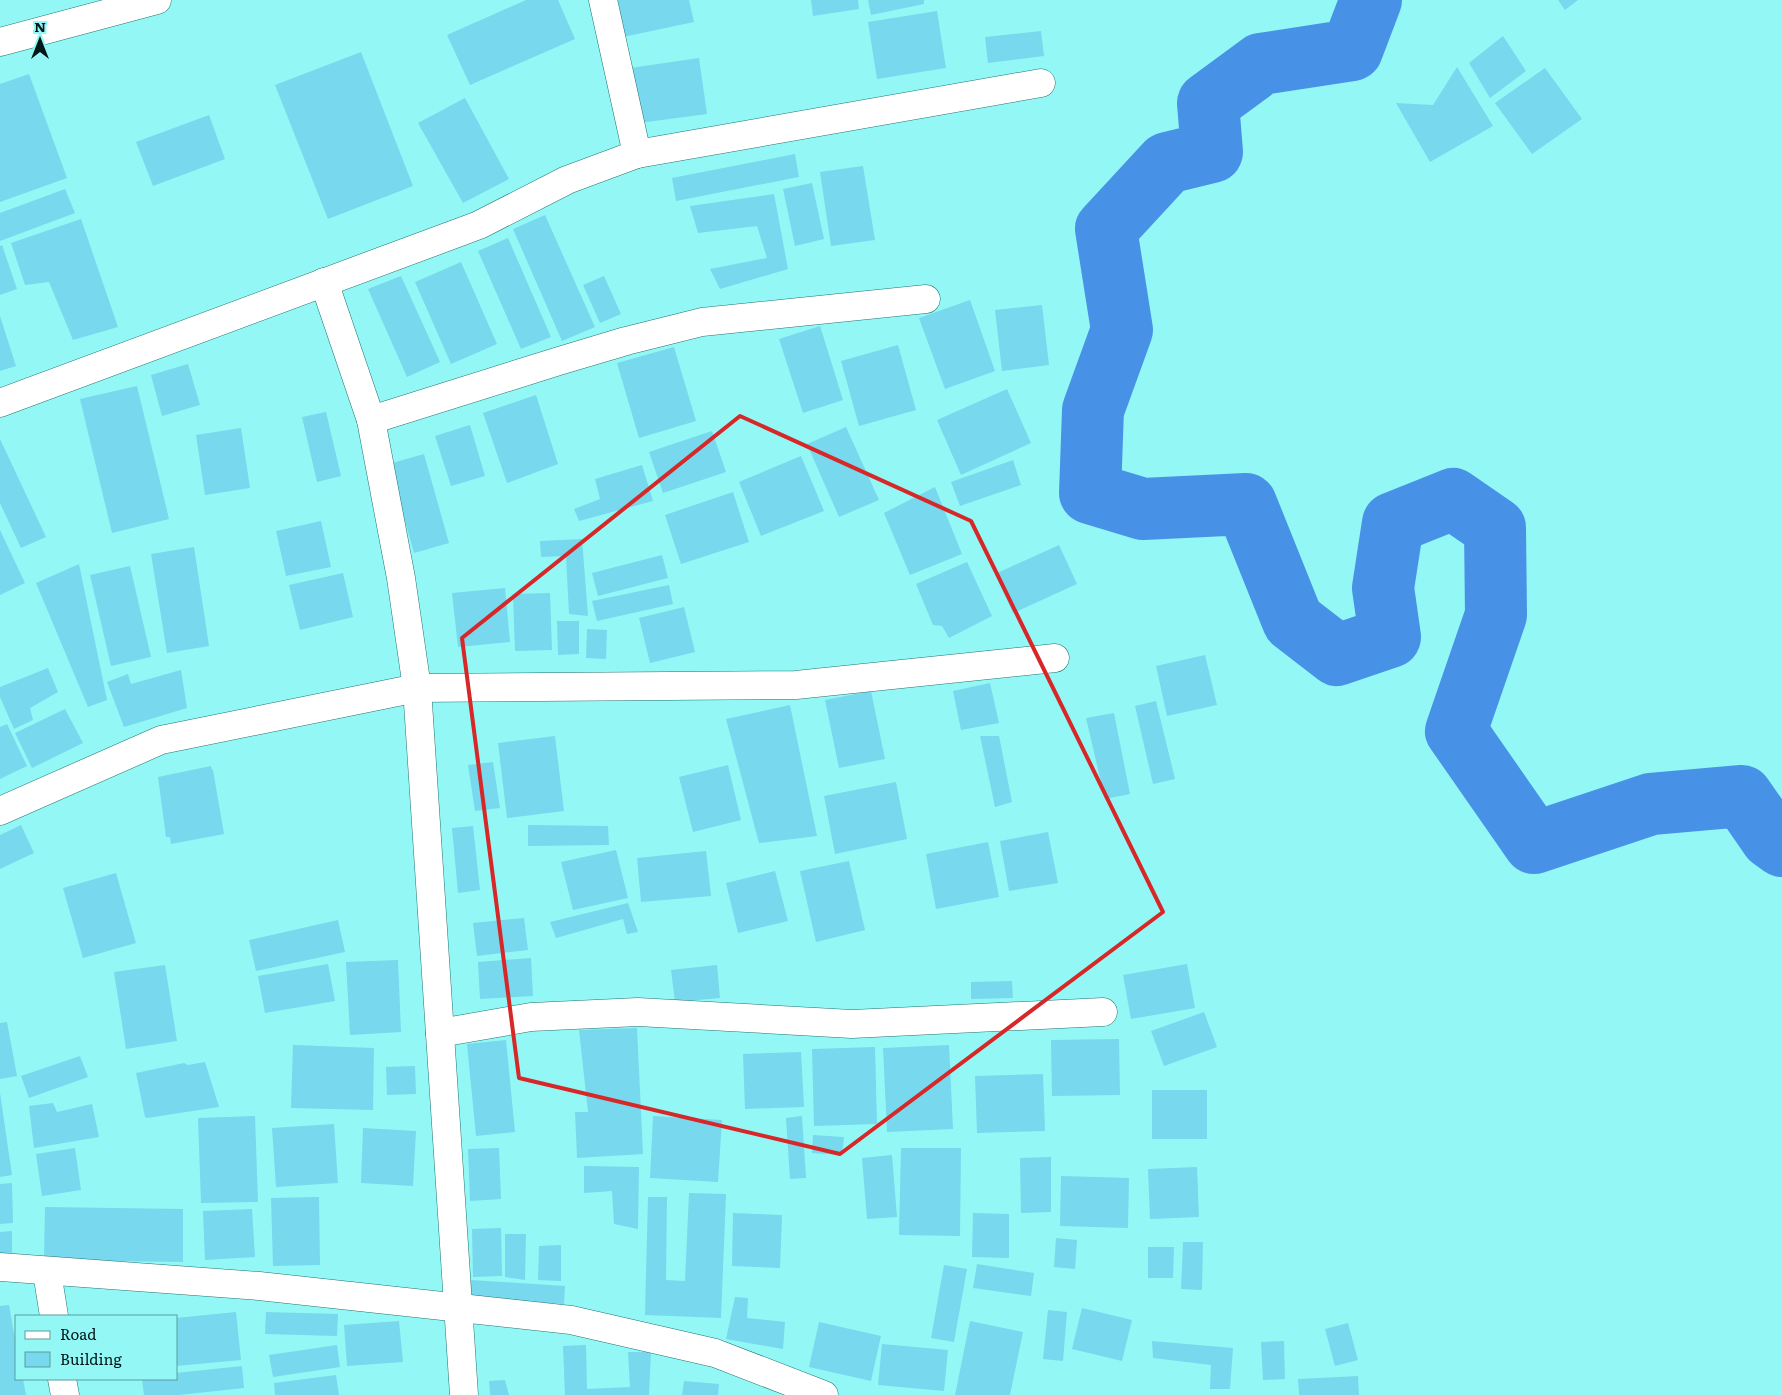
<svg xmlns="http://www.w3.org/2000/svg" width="1782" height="1395" font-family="Literata,serif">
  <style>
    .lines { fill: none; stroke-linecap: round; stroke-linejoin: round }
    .river { stroke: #4792e7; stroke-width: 62 }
    .building { fill: #78d8ed }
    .minor-casing { stroke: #227472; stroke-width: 29 }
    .minor { stroke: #fff; stroke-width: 28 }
    .marked { fill: none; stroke: #d62828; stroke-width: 4; stroke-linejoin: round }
  </style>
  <rect width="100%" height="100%" fill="#93f8f5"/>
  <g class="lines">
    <path class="river" d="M1371,0L1352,50L1261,64L1208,103L1212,152L1167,163L1106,229L1122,330L1093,410L1090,493L1143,509L1246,504L1293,621L1337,655L1390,637L1383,588L1393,523L1453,499L1495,528L1496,615L1456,731L1534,843L1651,804L1742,796L1771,838L1782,846"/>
  </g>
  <g class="building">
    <path d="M526,0H558L575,39L470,85L447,35Z"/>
    <path d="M615,0H689L694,22L623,37Z"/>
    <path d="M811,0H858L859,9L813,16Z"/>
    <path d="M868,0H924V4L871,15Z"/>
    <path d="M1558,0H1578L1565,10Z"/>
    <path d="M937,11L946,68L877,79L868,22Z"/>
    <path d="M1041,31L1044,56L988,63L985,37Z"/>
    <path d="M1503,36L1526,71L1490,98L1469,63Z"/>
    <path d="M361,52L413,186L328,219L275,85Z"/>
    <path d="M699,58L707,114L639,123L630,68Z"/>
    <path d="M1457,67L1493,126L1430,162L1396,103L1433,105Z"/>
    <path d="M1545,68L1582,119L1532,154L1495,103Z"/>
    <path d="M29,74L67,178L0,202V84Z"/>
    <path d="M465,98L509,179L463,203L418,123Z"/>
    <path d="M209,115L225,159L153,186L136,142Z"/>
    <path d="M795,154L799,177L676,201L672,178Z"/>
    <path d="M863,166L875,240L831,246L820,172Z"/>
    <path d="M812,183L824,239L795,246L783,189Z"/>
    <path d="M65,189L75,213L0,241V213Z"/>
    <path d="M774,194L788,269L720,289L710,269L767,258L757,226L698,233L690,206Z"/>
    <path d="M545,215L595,327L562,341L513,229Z"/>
    <path d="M81,219L118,327L73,340L49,282L25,285L11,243Z"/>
    <path d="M508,238L551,337L521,349L478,251Z"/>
    <path d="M2,245L17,289L0,295V246Z"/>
    <path d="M461,262L497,344L451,364L415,282Z"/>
    <path d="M401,276L440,362L407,377L368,289Z"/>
    <path d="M604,276L621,314L600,323L583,285Z"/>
    <path d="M970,300L995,371L945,389L919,318Z"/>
    <path d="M1042,305L1049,365L1002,371L995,310Z"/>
    <path d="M0,316L16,366L0,371Z"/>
    <path d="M820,326L843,400L803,413L779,339Z"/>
    <path d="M898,345L916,410L859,426L841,361Z"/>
    <path d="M674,347L696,421L639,438L617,363Z"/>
    <path d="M188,364L200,405L162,416L151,375Z"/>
    <path d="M137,386L169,519L112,533L80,399Z"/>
    <path d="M1007,389L1031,443L961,475L937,420Z"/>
    <path d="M536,395L558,464L507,483L483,413Z"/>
    <path d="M326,412L341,476L317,482L302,417Z"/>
    <path d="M470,425L485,476L451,486L435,436Z"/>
    <path d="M846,427L879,500L839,517L807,444Z"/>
    <path d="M241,428L250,488L205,495L196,435Z"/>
    <path d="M712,431L726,472L663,493L649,452Z"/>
    <path d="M0,439L46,537L21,548L0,503Z"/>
    <path d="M424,454L449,543L414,553L389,464Z"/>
    <path d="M801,456L824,511L761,536L739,482Z"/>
    <path d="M1013,460L1021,485L960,506L951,482Z"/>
    <path d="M642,465L653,501L579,521L574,509L600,499L595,479Z"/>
    <path d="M935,487L962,554L910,575L884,513Z"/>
    <path d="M733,492L749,542L681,564L665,515Z"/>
    <path d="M321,521L331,567L286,576L276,531Z"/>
    <path d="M0,530L25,583L0,595Z"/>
    <path d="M582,539L588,616L569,614L566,556L541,557L540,541Z"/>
    <path d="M1059,545L1077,584L1013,613L995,574Z"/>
    <path d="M194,547L209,646L167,653L151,554Z"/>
    <path d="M662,555L668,578L598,596L592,573Z"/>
    <path d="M967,562L992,616L949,638L942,626L933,625L916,584Z"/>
    <path d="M79,564L107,700L88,707L36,583Z"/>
    <path d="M130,566L151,657L111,666L90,575Z"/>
    <path d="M343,573L353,617L300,630L289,585Z"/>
    <path d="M669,585L673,604L597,621L592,601Z"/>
    <path d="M505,588L510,642L458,647L452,593Z"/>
    <path d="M550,593L552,650L515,651L513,594Z"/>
    <path d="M684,607L695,652L650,663L639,618Z"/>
    <path d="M557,621H579V654L558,655Z"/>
    <path d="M587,629L607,630L606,659L586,658Z"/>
    <path d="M1205,655L1217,705L1167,716L1156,666Z"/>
    <path d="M48,668L58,692L30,708L33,720L14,729L0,697V687Z"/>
    <path d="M181,670L187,708L124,727L107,682L128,674L131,684Z"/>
    <path d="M990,683L999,723L961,730L953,691Z"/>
    <path d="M871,691L885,759L839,768L825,700Z"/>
    <path d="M1156,701L1175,779L1153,784L1135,706Z"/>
    <path d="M790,705L817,836L759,843L726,719Z"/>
    <path d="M65,709L83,743L32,768L15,733Z"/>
    <path d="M1114,713L1130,794L1105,799L1086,718Z"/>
    <path d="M7,724L27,766L0,779V727Z"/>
    <path d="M555,736L564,811L507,818L498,743Z"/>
    <path d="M980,736H999L1012,802L995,807Z"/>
    <path d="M493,762L500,808L475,811L468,765Z"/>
    <path d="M728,765L741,820L693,832L679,777Z"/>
    <path d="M211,766L212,770H213L224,834L171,844L170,837H166L158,777Z"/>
    <path d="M896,782L907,839L835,854L824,796Z"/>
    <path d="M21,825L34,853L0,869V835Z"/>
    <path d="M528,825L608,826L609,845L528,846Z"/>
    <path d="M473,826L480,890L458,893L452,828Z"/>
    <path d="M1048,832L1058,883L1009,891L1000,841Z"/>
    <path d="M988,842L999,897L936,909L926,854Z"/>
    <path d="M616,850L628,898L573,910L561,862Z"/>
    <path d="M706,851L711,896L641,902L637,858Z"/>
    <path d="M849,861L865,930L816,942L800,871Z"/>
    <path d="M775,871L788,921L738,933L726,883Z"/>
    <path d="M116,873L136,943L83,958L63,888Z"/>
    <path d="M628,903L638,932L627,934L623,919L556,938L550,922Z"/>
    <path d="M524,918L528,950L477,956L473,923Z"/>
    <path d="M338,920L345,952L256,971L249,940Z"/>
    <path d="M531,958L533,996L480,999L478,962Z"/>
    <path d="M398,960L401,1032L350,1035L346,962Z"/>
    <path d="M328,964L335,1001L265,1013L258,976Z"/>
    <path d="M1187,964L1195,1008L1131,1019L1123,975Z"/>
    <path d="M165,965L177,1041L126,1049L114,972Z"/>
    <path d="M717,965L720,998L675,1002L671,970Z"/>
    <path d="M1012,981L1013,998L971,999V982Z"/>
    <path d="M1204,1012L1217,1047L1164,1066L1151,1031Z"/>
    <path d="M7,1022L17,1076L0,1079V1023Z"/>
    <path d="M637,1028L643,1154L577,1158L575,1112H588L579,1030Z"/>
    <path d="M1119,1039L1120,1095L1052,1096L1051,1040Z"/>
    <path d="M506,1040L515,1132L476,1136L467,1044Z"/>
    <path d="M293,1045L374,1048L373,1110L291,1108Z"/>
    <path d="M949,1045L953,1129L887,1132L883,1048Z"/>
    <path d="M875,1047L877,1124L814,1126L812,1049Z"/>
    <path d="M801,1052L804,1107L745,1109L743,1054Z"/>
    <path d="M80,1056L88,1077L29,1098L21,1076Z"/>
    <path d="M205,1062L219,1107L147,1118L145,1117L136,1073L184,1063L188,1065Z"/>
    <path d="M415,1066L416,1094L387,1095L386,1067Z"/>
    <path d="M1043,1074L1045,1131L977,1133L975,1076Z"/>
    <rect x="1152" y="1090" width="55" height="49"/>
    <path d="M0,1093L12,1175L0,1177Z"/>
    <path d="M53,1103L57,1112L92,1104L99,1137L34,1148L29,1106Z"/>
    <path d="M255,1116L258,1202L201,1203L198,1118Z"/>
    <path d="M653,1116L722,1120L718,1182L650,1178Z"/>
    <path d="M802,1116L806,1178L790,1179L786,1118Z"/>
    <path d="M334,1124L338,1183L276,1187L272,1128Z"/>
    <path d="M363,1128L416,1131L413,1186L361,1183Z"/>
    <path d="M813,1135L844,1137L842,1155L812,1153Z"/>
    <path d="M75,1148L81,1190L42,1196L36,1154Z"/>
    <path d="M499,1148L501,1199L470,1201L468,1149Z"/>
    <path d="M901,1148H961L960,1236L899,1235Z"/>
    <path d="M892,1155L897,1217L867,1219L862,1158Z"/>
    <path d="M1051,1157V1212L1021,1213L1020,1158Z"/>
    <path d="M584,1166L639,1167L638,1229L614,1224L612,1191L584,1193Z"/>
    <path d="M1197,1167L1199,1217L1150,1219L1148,1169Z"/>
    <path d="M1061,1176L1129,1178L1128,1228L1060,1226Z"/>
    <path d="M12,1183L13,1223L0,1224V1184Z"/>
    <path d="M689,1193L726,1194L721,1318L645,1315L648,1197H667L666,1280L685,1281Z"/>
    <path d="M319,1197L320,1265L273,1266L271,1198Z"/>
    <path d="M45,1207L183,1209V1262L44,1260Z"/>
    <path d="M252,1209L255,1257L205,1260L203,1211Z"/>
    <path d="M733,1213L782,1215L780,1268L732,1266Z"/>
    <path d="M973,1213L1009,1214V1258L972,1257Z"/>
    <path d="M501,1228L502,1276L473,1277L472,1229Z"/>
    <path d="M12,1231V1253H0V1232Z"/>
    <path d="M505,1234H526L525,1280L505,1277Z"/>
    <path d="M1056,1238L1077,1240L1075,1269L1054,1267Z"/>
    <path d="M1183,1242H1203L1202,1290L1181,1289Z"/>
    <path d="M561,1245V1281L538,1280L539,1246Z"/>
    <path d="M1148,1247H1174L1173,1278H1148Z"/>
    <path d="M977,1264L1034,1273L1031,1296L973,1288Z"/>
    <path d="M944,1265L967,1269L954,1342L931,1338Z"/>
    <path d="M471,1280L565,1286L564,1304L470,1298Z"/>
    <path d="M735,1297L748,1298L747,1318L785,1322L783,1349L726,1339Z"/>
    <path d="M9,1305L16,1345V1379H23L26,1395H0V1306Z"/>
    <path d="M1082,1308L1132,1320L1122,1361L1072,1349Z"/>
    <path d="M1048,1310L1067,1312L1063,1361L1043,1359Z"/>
    <path d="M236,1312L241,1360L176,1366V1318Z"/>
    <path d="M266,1312L338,1314L337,1336L265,1334Z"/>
    <path d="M399,1321L403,1362L347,1366L344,1325Z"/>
    <path d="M970,1321L1023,1332L1010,1395H955Z"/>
    <path d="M819,1322L881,1336L871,1381L809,1367Z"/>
    <path d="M1348,1323L1358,1360L1335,1366L1325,1329Z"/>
    <path d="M1152,1341L1233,1348L1230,1389H1210L1211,1365L1153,1358Z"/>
    <path d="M1284,1341L1285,1379L1263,1380L1261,1342Z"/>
    <path d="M882,1344L948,1350L944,1391L878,1385Z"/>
    <path d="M337,1345L340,1367L273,1377L269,1355Z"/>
    <path d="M586,1345L587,1389L630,1387L628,1352H651L649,1395H565L563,1346Z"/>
    <path d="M242,1366L244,1388L179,1395H144L142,1379H176V1373Z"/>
    <path d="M336,1375L339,1395H275L274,1383Z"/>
    <path d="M1358,1376L1359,1395H1299L1298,1379Z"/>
    <path d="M505,1380L509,1395H490L489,1381Z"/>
    <path d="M684,1381L719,1384L718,1395H682Z"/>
  </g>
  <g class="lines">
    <defs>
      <g id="minor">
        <path d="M603,0L637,154"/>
        <path d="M0,42L157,0"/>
        <path d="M324,282L371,420L401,578L417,688L464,1395"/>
        <path d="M0,403L479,225L567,180L637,154L1041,83"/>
        <path d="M371,420L559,361L626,341L702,322L926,299"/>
        <path d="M0,811L161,740L417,688L796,685L1055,658"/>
        <path d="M440,1033L531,1017L638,1012L852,1024L1103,1012"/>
        <path d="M0,1267L259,1286L571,1320L715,1353L824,1395"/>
        <path d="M47,1272L54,1316"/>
        <path d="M62,1379L65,1395"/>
      </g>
    </defs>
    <use href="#minor" class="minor-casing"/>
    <use href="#minor" class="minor"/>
  </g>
  <path class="marked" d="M740,416L971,521L1163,912L840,1154L519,1078L462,638Z"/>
  <rect x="15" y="1315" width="162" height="65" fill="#93f8f5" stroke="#599e9c"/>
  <rect x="25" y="1331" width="25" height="8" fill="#ffffff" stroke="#599e9c"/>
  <text x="60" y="1340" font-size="15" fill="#021717">Road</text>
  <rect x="25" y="1352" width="25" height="15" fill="#78d8ed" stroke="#599e9c"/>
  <text x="60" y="1365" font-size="15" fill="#021717">Building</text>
  <g transform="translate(40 40)" stroke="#93f8f5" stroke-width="4" paint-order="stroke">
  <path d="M0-4L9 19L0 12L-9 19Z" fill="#021717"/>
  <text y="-8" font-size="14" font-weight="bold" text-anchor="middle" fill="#021717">N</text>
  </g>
</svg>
